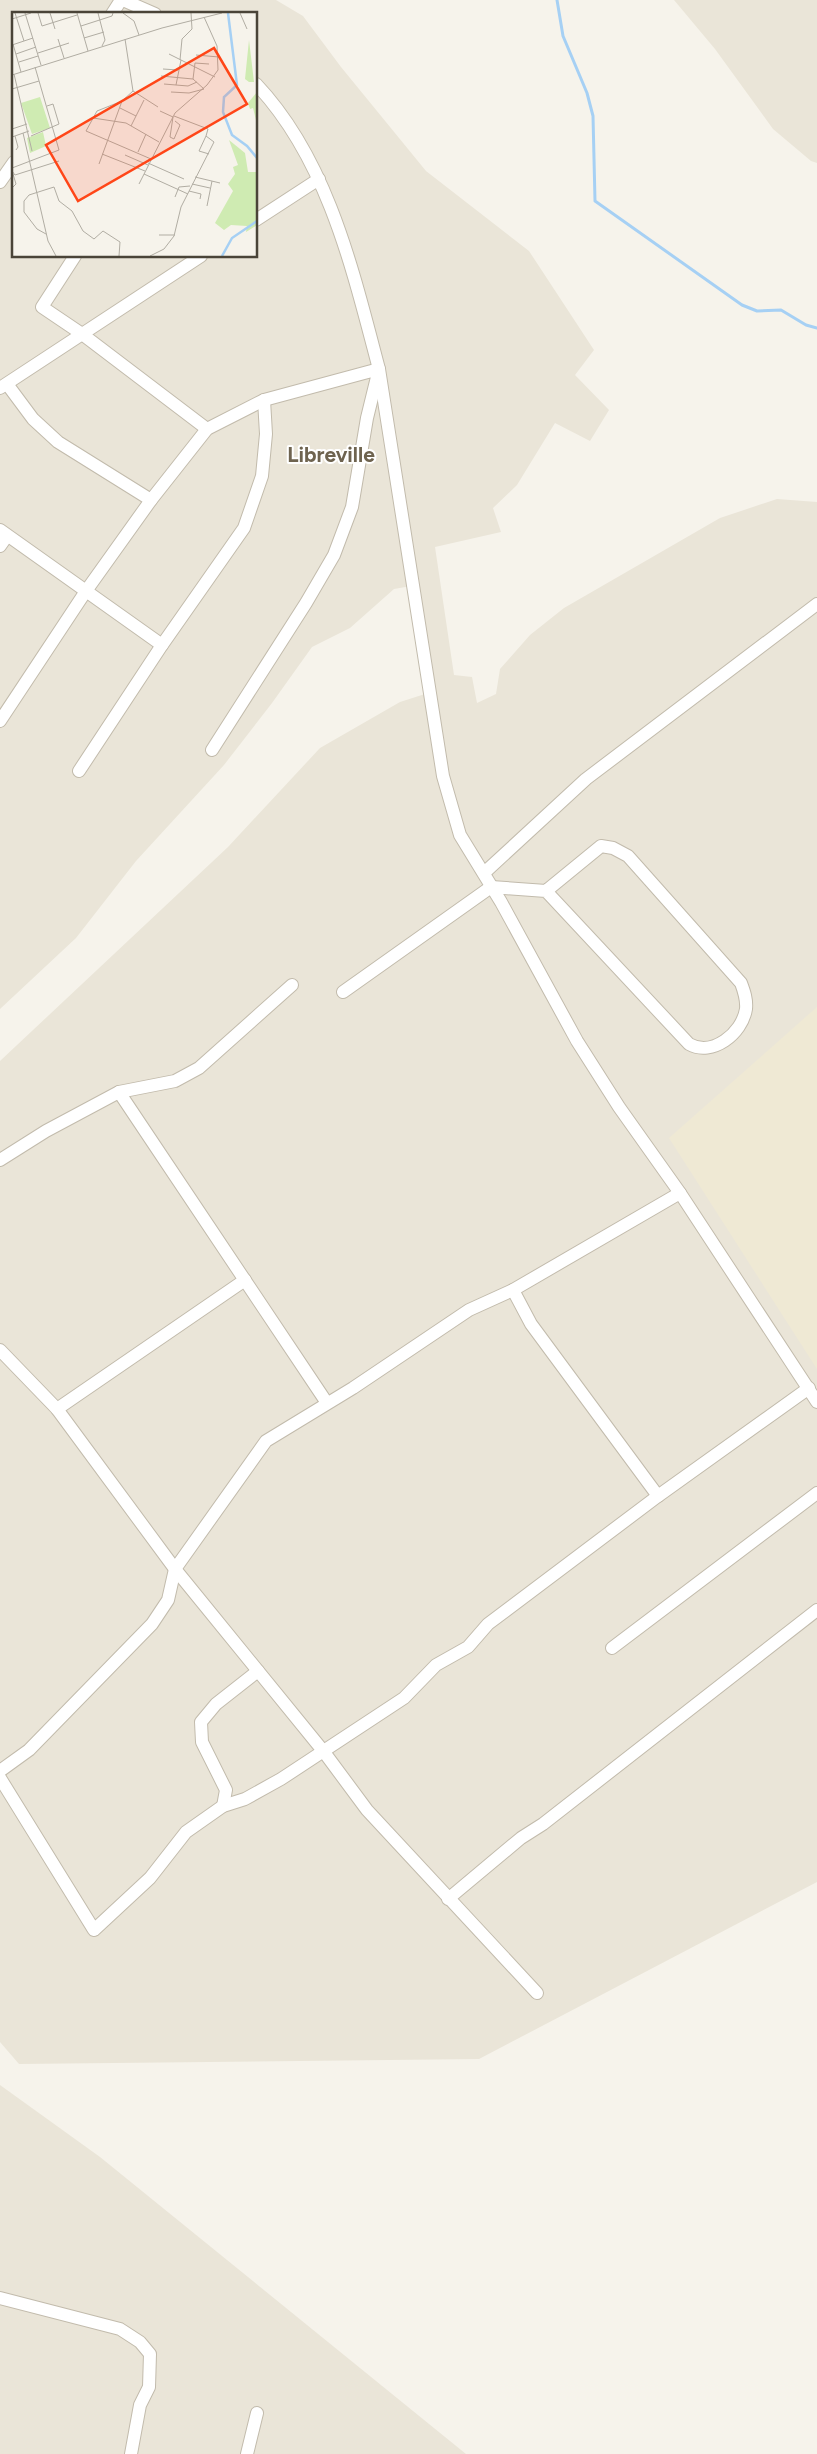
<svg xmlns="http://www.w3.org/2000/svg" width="817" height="2454" font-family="Figtree,sans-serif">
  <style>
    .residential { fill: #eae5d8; fill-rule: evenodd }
    .education { fill: #efe9d4 }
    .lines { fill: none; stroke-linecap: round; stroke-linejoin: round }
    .stream { stroke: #a6d0f4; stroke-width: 3 }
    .minor-casing { stroke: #c2bbac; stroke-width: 14 }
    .minor { stroke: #fff; stroke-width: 12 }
    .labels { text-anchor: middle; stroke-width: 4; stroke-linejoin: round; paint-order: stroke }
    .quarter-label { font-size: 21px; font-weight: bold; fill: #6e634f; stroke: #fff }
    .inset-river { fill: none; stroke: #a6d0f4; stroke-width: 2.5 }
    .inset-road { fill: none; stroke: #b1ada3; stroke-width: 1 }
    .view { fill: #ff4618; fill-opacity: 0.15; stroke: #ff4618; stroke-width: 2.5 }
    .inset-edge { fill: none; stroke: #4a4438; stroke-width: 2.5 }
  </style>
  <rect width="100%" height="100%" fill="#f6f3eb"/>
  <g class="residential">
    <path d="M0,0H276L303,16L341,67L426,171L529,251L594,350L575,375L609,410L590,441L555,423L517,485L493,508L501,532L435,547L454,675L472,677L477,703L496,694L500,669L530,635L564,608L720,518L777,499L817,502V1882L479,2059L19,2064L0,2042V1061L228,847L320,748L400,702L425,694L411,586L394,589L350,628L312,647L272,703L224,765L136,861L76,938L0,1009ZM14,14H256V256H14Z"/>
    <path d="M674,0H817V163L811,161L773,129L715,49Z"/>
    <path d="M0,2085L100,2157L466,2454H0Z"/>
  </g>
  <path class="education" d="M817,1007V1369L669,1138Z"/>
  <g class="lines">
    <path class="stream" d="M557,0L563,36L587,93L593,116L595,201L742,305L757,311L781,310L806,325L817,328"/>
    <defs>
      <g id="minor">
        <path d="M123,0L155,14"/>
        <path d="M112,14L121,0"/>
        <path d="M256,84C328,160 353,271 379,369L443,776L460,835L501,902L577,1041L619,1107L680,1193L817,1402"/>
        <path d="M0,182L14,162"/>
        <path d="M256,220L319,179"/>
        <path d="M75,256L42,307L82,334L207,429"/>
        <path d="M7,384L33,419L58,442L151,500"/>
        <path d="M0,388L201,256"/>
        <path d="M0,530L162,645"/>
        <path d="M0,546L7,536"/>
        <path d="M0,721L86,591L151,500L207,429L264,400L379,369L367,418L352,507L334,555L306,603L212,750"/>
        <path d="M79,771L162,645L244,528L262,476L266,434L264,400"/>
        <path d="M484,873L586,779L817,604"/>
        <path d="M343,992L491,887L546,891L689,1044C712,1057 742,1034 746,1009C747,999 744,991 741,983L628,856L613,848L601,846L546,891"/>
        <path d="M119,1092L327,1403"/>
        <path d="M0,1160L46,1131L119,1092L175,1081L199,1068L292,985"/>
        <path d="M513,1290L531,1324L658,1496"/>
        <path d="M0,1350L57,1409L175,1569L324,1752L367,1810L537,1993"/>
        <path d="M57,1409L245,1280"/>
        <path d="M612,1648L817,1493"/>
        <path d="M0,1771L29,1750L152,1624L168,1600L175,1569L266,1441L353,1388L469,1310L513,1290L680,1193"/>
        <path d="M0,1778L94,1930L150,1878L186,1832L223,1806L245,1799L281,1779L404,1698L436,1665L468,1647L488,1624L658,1496L809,1388"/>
        <path d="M223,1806L226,1790L202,1742L201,1722L216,1704L258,1671"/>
        <path d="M448,1899L521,1838L543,1824L817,1610"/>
        <path d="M0,2298L120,2329L140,2342L150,2354L149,2387L140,2405L131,2454"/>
        <path d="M247,2454L257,2413"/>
      </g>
    </defs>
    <use href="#minor" class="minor-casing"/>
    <use href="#minor" class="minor"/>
  </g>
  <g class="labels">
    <g class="quarter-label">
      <text x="331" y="462">Libreville</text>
    </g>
  </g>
  <g transform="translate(12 12)">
    <rect width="245" height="245" fill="#f6f3eb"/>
    <path d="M237,28L242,70H237L233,67ZM245,80V112L241,96L238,97L236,91ZM28,85L38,116L20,122L9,91ZM31,120L34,134L18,141L15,126ZM217,128L233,141L236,160H245V213L234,220L235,214L219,213L212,218L203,211L221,179L216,172L223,162L221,155L226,153Z" fill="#cfebb2"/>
    <path class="inset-river" d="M216,1L225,73L212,85L211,100L220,123L235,134L245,146M210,244L220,226L245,209"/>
    <path class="inset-road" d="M3,1L12,29M13,1L29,53M26,1L30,14L65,3M38,1L43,17M65,1L76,39M86,1L93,28L90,34M111,1L122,9L127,23M228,1L235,17M0,7L19,1M69,14L100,4L101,1M72,26L92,20M46,27L52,46M1,32L9,60M0,33L21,26M26,41L57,31M4,42L24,35M157,42L203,65M184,43L207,45M168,48L170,27L180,17L179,1M7,50L26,44M151,57L166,58M2,62L20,139M0,63L150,16L210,1M149,64L181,67L192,77L177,81L159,80M181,67L183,51L197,52M152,72L176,74L185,70M164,73L169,48M0,77L27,69M121,79L146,95M110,89L85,99L74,119L139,147M108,96L124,104M148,99L161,105L158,125L162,127L168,113L163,109M81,106L114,111L147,130M119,114L132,88M0,117L15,112M11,121L36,229L44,244M3,124L6,135L4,138M19,124L47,112L41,92L35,94M194,124L187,139L197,142M0,125L17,119M126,140L134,122M90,142L133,159M113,143L136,153M136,151L172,167M87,152L110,89L121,79L113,27M0,156L47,138L23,55M0,159L3,163L47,149M132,162L176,182M183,165L208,171M127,172L163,101L195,73L206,58L205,34L192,5M180,172L198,176M0,176L4,172L1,162M177,179L189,182L188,187M163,185L167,175L178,174M195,194L200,169M34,222L25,217L12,200V189L17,183L42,175L47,189L60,199L71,219L82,227L91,219L108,230L107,244M147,223H163M138,244L152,237L162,224L169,195L202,130L194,124L196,117L162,104"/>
    <path class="view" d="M202,36L235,92L66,189L34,133Z"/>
    <rect width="245" height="245" class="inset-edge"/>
  </g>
</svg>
